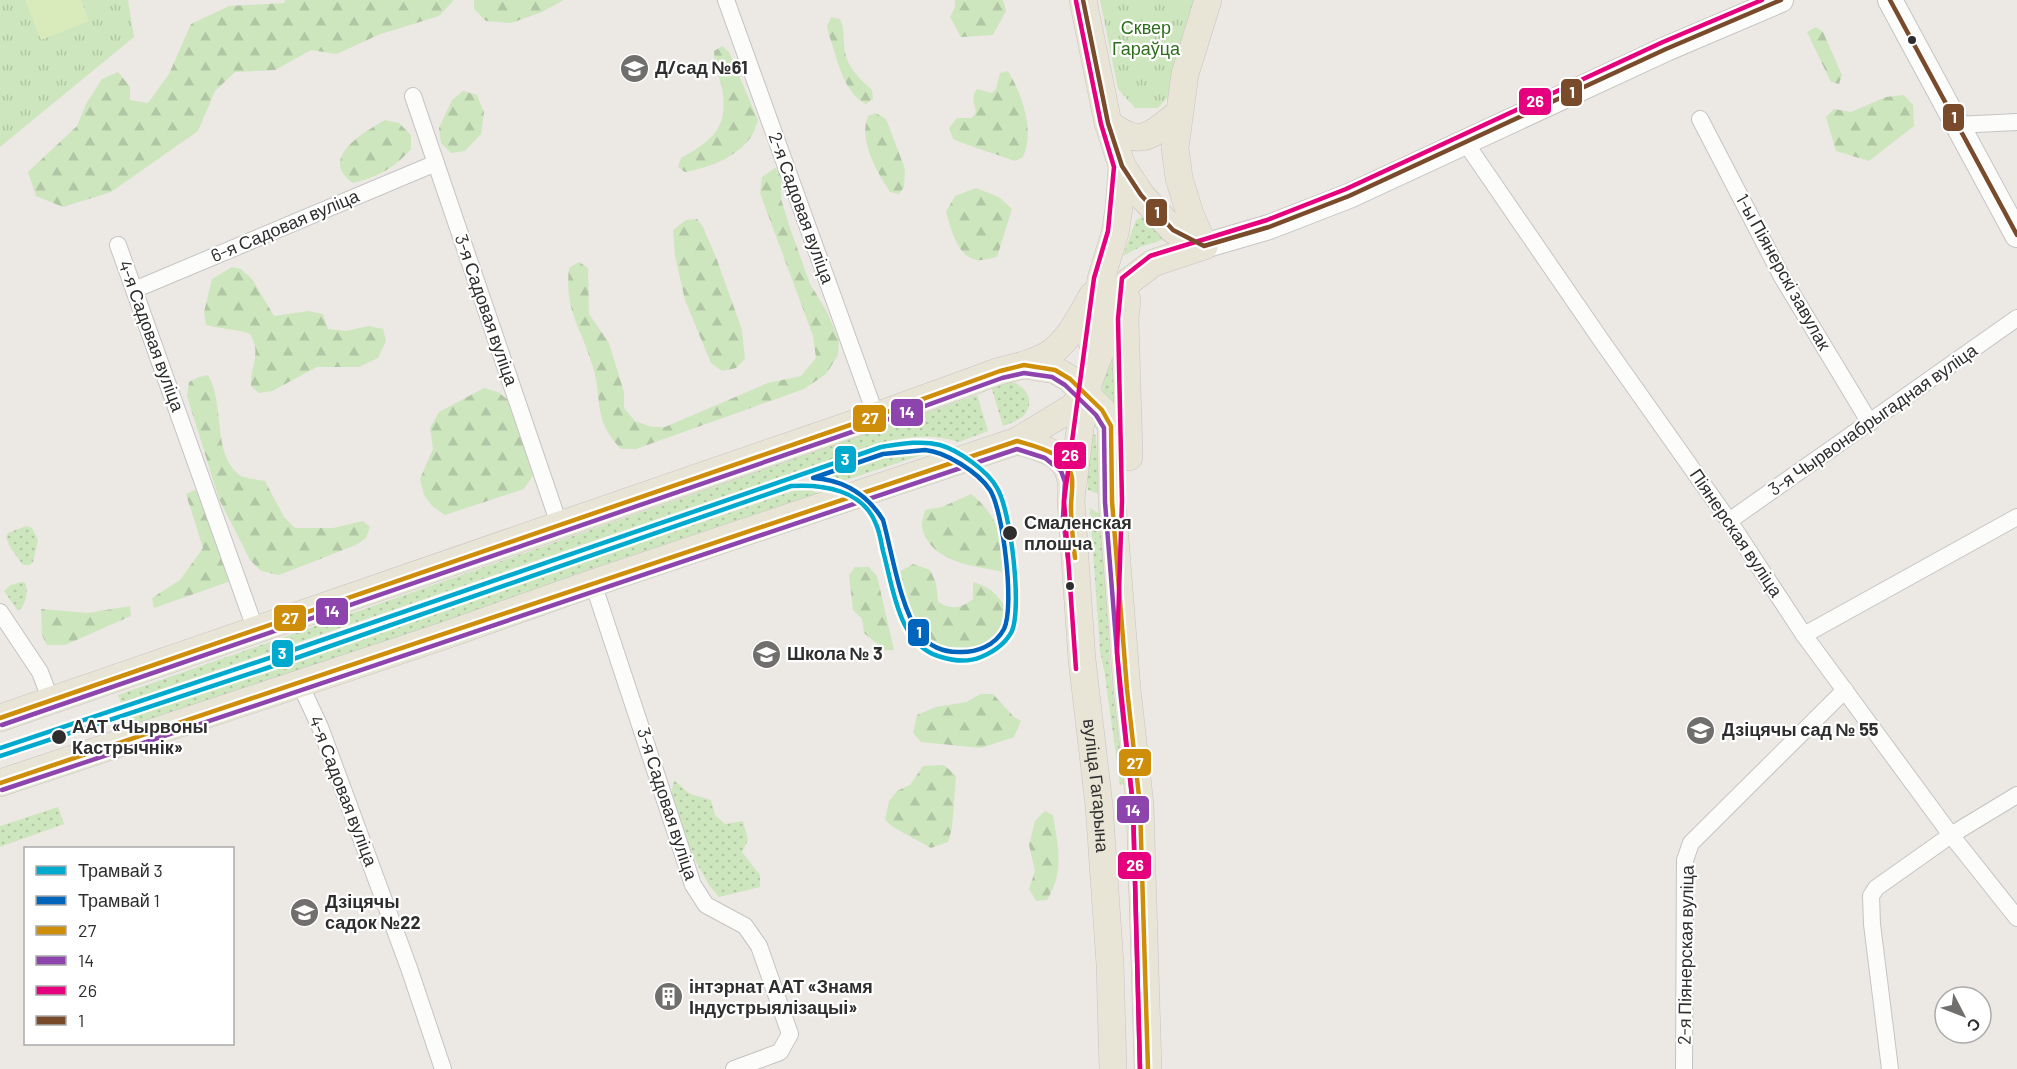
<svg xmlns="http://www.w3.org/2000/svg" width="2017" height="1069" font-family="Barlow,sans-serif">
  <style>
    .grass { fill: url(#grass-dots) }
    .forest { fill: url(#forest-firs) }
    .park { fill: url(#park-tufts) }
    .pitch { fill: #d9eabb }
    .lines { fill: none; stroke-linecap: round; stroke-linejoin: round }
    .street-casing { stroke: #c5c4c5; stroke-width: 18 }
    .secondary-casing { stroke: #c5c4c5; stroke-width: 26 }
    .primary-casing { stroke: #c6c5c4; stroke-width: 28 }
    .street { stroke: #fcfcfb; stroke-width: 16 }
    .secondary { stroke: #fcfcfb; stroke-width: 24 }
    .primary { stroke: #e8e4d6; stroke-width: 27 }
    .bus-1-casing { stroke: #fff; stroke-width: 9 }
    .bus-2-casing { stroke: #fff; stroke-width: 9 }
    .bus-3-casing { stroke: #fff; stroke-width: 9 }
    .bus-4-casing { stroke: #fff; stroke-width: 9 }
    .bus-1 { stroke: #cf8e09; stroke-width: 4.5 }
    .bus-2 { stroke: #8e44ad; stroke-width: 4.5 }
    .bus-3 { stroke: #e5007d; stroke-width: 4.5 }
    .bus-4 { stroke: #7a4b2a; stroke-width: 4.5 }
    .tram-1-casing { stroke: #fff; stroke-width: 9 }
    .tram-2-casing { stroke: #fff; stroke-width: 9 }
    .tram-1 { stroke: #00a9ce; stroke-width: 4.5 }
    .tram-2 { stroke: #0065bd; stroke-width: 4.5 }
    .bus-dot { fill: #2e2e2e; stroke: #fff; stroke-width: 2 }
    .labels { text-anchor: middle; stroke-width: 4.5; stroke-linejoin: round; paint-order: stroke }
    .park-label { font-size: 18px; fill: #2c6e1b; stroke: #fff }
    .poi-label { font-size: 18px; font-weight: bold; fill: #2e2e2e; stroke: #fff; text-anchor: start }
    .street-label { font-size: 18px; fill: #2e2e2e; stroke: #fff }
    .stop-label { font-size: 18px; font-weight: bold; fill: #2e2e2e; stroke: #fff; text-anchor: start }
    .line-badge { stroke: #fff; stroke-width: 2 }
    .badge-label { font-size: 16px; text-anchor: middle; font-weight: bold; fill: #fff }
  </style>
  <defs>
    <pattern id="grass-dots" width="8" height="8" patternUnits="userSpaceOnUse" patternTransform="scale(1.5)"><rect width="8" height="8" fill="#cee6be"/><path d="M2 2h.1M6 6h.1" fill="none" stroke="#b1c6a4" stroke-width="1.8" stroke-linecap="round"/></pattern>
    <pattern id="forest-firs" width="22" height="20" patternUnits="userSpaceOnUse" patternTransform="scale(1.5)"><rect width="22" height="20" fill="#cee6be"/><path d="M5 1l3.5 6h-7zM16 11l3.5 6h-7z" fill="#b1c6a4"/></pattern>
    <pattern id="park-tufts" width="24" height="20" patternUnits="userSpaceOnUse" patternTransform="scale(1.5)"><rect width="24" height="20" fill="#cee6be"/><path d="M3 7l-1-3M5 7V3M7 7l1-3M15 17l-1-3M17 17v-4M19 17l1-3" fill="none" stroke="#b1c6a4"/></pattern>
  </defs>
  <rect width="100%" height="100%" fill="#ece8e4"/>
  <g class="grass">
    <path d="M1142,217L1165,239L1140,247L1123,256L1136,220Z"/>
    <path d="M1115,339L1118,419L1101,397L1104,376Z"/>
    <path d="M1010,381C1024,385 1036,399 1025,414C1021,420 1010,423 1003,426L991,386Z"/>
    <path d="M977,395L988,431L959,442C932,433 906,437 879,443L121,703L118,695Z"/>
    <path d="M1087,428L1096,436L1099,494L1088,490Z"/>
    <path d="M909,450L931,452L843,481L823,476L888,454Z"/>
    <path d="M809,490L819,493L481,609L128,728L125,719L793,491Z"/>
    <path d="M1090,508L1100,514L1111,675L1124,784L1120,785L1105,675L1100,651Z"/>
    <path d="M26,526L32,528L38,540L33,562L30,565H23L10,547L6,537L8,533Z"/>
    <path d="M22,582L25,583C29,591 25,607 18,611L4,591L11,585Z"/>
    <path d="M674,780L690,794L711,800L715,815L725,824L743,821L748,840L742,852L760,875V887L719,897L709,885L688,847L670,799Z"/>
    <path d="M58,807L64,824L0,847V826Z"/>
  </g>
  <g class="forest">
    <path d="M285,0H454L439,16L378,35L337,54L311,50L275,70L235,72L215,91L198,131L111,192L63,207L36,196L28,172L77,126L86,104L102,79L118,72L130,87V100L148,103L169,74L191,24L229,6L284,3Z"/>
    <path d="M474,0H564L542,12L511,23L486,21L474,9Z"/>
    <path d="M955,0H1003L1006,11L993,35L961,37L950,17L955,7Z"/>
    <path d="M831,17L840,19C845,30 843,40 845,52C847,67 861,80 872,90L873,99L866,104C843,93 837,57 829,35L827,26Z"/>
    <path d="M1816,27L1823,32L1842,75L1839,84L1831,82L1807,32Z"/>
    <path d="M722,46L729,52L758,120C756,125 754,133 751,137C736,158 708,168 685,172L678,167L681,158C713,140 729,127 722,88C719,75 714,64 714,51Z"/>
    <path d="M1008,71C1022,94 1035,131 1023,157L1015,161C994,153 973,148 953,139L949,128L957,118H972L976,112C974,103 971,96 977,89L992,93L996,89L1000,73Z"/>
    <path d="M463,91L477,95L484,112L481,134L465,151L451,153L441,143L439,128L452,100Z"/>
    <path d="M1904,95L1913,105L1914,126L1869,161L1836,151L1826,117L1834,109L1851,112L1886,97Z"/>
    <path d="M876,113L886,119L905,169L904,187L899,194L890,192C877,172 858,140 868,116Z"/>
    <path d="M385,120L399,123L411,135V149C394,168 378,177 353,183C318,158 363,133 385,120Z"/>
    <path d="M775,168L781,171V199L789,225L810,284L826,310L839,340L838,355L826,374L804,389L636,449H621C592,419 603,401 593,367C582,329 564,311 569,268L579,262L588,268L589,314L609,343L624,392V408L635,421L652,427H665L768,383L801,376L816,358L813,336L760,193L762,177Z"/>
    <path d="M976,188L999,197L1012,209L997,257C991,258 983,261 977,260C957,257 951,228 946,212L955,196Z"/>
    <path d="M697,219L703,227L717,260L742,330L745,359L736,368L722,371L711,363L685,300L675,256L673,230L686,220Z"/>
    <path d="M232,267L241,269L252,279L274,316L308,311L323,314L328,329L346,331L369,326L383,329L386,341L378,358L359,367H317L272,391L259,393L251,386C250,365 262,355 250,334C236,329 221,329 206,325L204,312L212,279Z"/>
    <path d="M208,375C225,403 212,452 238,474C244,479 257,479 265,481L284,517L295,528H333L363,521L370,527L366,538L356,545L279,575L261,571L250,560L219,499L187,396L189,382L199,377Z"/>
    <path d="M484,388L498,392L508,400L534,474L524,489L445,515L433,507L424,495L420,479L433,449L430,428L439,412Z"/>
    <path d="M195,490L202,497L231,569L228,582L154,608L152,598L180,580L203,548L186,494Z"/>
    <path d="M971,494C995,512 1007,541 1004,572C975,566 931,563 922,528C921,522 924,515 925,510L942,507Z"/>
    <path d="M913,564L930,570L936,583L938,602C952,610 960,609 973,599V582C989,586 998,595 1007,609L999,634L978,649L954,651L935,648L918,632L900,601L899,572Z"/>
    <path d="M855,567H869L877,576L894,650H885L864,633L862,619L853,610L849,575Z"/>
    <path d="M130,606L131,616L65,645H47L42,635L41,609L88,613Z"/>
    <path d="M980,694H993L1013,716L1021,721L1014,737L981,748L921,742L913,733L917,715L936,707L967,702Z"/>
    <path d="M944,765L956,776L952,828L948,842L931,848L893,827L885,820L889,801L897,791L910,785L923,766Z"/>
    <path d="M1045,811L1053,815C1058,847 1065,871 1047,900L1036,901L1029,889L1035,871L1029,845L1035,821Z"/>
  </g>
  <g class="park">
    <path d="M0,0H128L134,37L0,147Z"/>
    <path d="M1100,0H1197L1170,95L1158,108H1135L1118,89Z"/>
  </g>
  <path class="pitch" d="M25,0H81L89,21L41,40Z"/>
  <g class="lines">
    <defs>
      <g id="street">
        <path d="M726,0L876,416"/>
        <path d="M413,96L559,524"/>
        <path d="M1700,119L1782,277L1870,423"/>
        <path d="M1956,125L2017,122"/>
        <path d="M1465,142L1601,340L1729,521L1804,635L1951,835L2017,918"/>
        <path d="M118,245L256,631"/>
        <path d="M134,290L436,163"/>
        <path d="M1729,521L2017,318"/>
        <path d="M593,583L693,885L706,905L745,926L759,946L790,1034L780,1052L734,1069"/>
        <path d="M0,612L40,672L51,701"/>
        <path d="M1804,635L2017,517"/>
        <path d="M300,684L320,727L409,968L443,1069"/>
        <path d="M1684,1069L1685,860L1691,843L1845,690"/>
        <path d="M1890,1069L1872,924L1871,896L1876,888L1951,835L2017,795"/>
      </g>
      <g id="secondary">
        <path d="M1890,0L2017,235"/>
        <path d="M1204,246L1269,227L1349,196L1666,49L1781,0"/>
      </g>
      <g id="primary">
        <path d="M1083,0L1108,123L1122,166L1119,208L1115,233L1101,279L1092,342"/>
        <path d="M1108,123C1141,149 1150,136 1179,113"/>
        <path d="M1122,166L1141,195L1173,230L1204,246"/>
        <path d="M1204,246L1190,214L1179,178L1175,148L1185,74L1208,0"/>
        <path d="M1127,300L1125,319L1129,457"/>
        <path d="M1024,365C1031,362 1039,360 1046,356C1068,343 1080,318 1092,296"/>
        <path id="s1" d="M1017,441C1054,451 1076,458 1071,501L1082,660L1099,805L1110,964L1113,1069"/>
        <path d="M1073,485L1085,389"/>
        <path d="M0,718L876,416L1000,371L1024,365L1055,370L1070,379L1102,410L1111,426L1112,501L1127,689L1140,805L1148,1069"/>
        <path d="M0,783L443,636L593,583L1017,441L1073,407L1085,392L1113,317L1128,282L1153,263L1204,246"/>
      </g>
    </defs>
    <use href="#street" class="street-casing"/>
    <use href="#secondary" class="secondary-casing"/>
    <use href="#primary" class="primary-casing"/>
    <use href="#street" class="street"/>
    <use href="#secondary" class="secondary"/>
    <use href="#primary" class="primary"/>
    <defs>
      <g id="bus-1">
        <path d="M0,718L876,416L1000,371L1024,365L1055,370L1070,379L1102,410L1111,426L1112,501L1127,689L1140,805L1148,1069"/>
        <path d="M0,783C339,670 678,555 1017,441C1037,447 1068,453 1072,478C1073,488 1071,497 1071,507C1071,524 1073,541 1075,558"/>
      </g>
      <g id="bus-2">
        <path d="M2,725L878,423L1002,378L1024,373L1052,377L1065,385L1096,415L1104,428L1105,502L1120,690L1133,806L1140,1069"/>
        <path d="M2,790C341,678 679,562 1017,449L1045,458L1061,471L1065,482L1063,517L1068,559"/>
      </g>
      <g id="bus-3">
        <path d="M1076,669L1064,501L1094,278L1108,231L1114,167L1101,124L1076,1"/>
        <path d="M1140,1069L1133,806L1117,653L1122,501L1118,319L1122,278L1150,256L1267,220L1346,189L1663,42L1762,0"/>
      </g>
      <g id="bus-4">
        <path d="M1083,0L1108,123L1122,166L1141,195L1173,230L1204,246L1269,227L1349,196L1666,49L1781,0"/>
        <path d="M1890,0L2017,235"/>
      </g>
    </defs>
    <use href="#bus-1" class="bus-1-casing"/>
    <use href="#bus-2" class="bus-2-casing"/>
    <use href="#bus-3" class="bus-3-casing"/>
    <use href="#bus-4" class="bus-4-casing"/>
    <use href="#bus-1" class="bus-1"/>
    <use href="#bus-2" class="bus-2"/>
    <use href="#bus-3" class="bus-3"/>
    <use href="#bus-4" class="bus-4"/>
    <defs>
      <path id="tram-1" d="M0,748L296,649L881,447C900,444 921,440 940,445C958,450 988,471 997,488C1011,511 1022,607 1012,631C1006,643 993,652 981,657C969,662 954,661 941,657C898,646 893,586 883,551C881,542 880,533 876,524C863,490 823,484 791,486L273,666L0,756"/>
      <path id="tram-2" d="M925,450C946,452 978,472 990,490C1003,510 1015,607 1004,629C995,646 976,653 958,652C943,652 928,646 919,633C900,607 892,552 883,520C867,494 844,480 813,478L883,454Z"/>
    </defs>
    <use href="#tram-1" class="tram-1-casing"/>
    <use href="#tram-2" class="tram-2-casing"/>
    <use href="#tram-1" class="tram-1"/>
    <use href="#tram-2" class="tram-2"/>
  </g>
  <defs>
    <symbol id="school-disc" viewBox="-11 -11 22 22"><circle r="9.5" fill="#706f6e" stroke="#fff"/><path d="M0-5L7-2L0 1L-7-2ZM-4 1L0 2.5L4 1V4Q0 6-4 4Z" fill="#fff"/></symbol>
    <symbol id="building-disc" viewBox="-11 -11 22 22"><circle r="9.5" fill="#706f6e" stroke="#fff"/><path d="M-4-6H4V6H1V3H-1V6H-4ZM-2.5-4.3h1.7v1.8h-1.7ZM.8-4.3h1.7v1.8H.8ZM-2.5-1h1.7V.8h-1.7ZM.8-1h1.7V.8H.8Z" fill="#fff"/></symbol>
  </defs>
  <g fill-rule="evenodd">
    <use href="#school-disc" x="618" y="52" width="33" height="33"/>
    <use href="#school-disc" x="750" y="638" width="33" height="33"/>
    <use href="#school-disc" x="1684" y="714" width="33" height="33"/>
    <use href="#school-disc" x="288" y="896" width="33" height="33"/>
    <use href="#building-disc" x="652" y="980" width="33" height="33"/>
  </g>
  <g class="bus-dot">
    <circle cx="1912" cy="40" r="5"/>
    <circle cx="1010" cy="533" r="8"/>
    <circle cx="1070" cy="586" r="5"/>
    <circle cx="59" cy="737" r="8"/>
  </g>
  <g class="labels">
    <g class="park-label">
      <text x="1146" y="34">Сквер<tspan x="1146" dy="21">Гараўца</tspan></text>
    </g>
    <g class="poi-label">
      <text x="655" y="74">Д/сад №61</text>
      <text x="787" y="660">Школа № 3</text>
      <text x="1722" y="736">Дзіцячы сад № 55</text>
      <text x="325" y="908">Дзіцячы<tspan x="325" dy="21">садок №22</tspan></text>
      <text x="689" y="993">інтэрнат ААТ «Знамя<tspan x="689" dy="21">Індустрыялізацыі»</tspan></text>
    </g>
    <g class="street-label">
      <text transform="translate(801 208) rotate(70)" y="6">2-я Садовая вуліца</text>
      <text transform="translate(285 226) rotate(-23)" y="6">6-я Садовая вуліца</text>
      <text transform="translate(1783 272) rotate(61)" y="6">1-ы Піянерскі завулак</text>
      <text transform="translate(486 310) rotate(71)" y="6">3-я Садовая вуліца</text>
      <text transform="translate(151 336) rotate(70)" y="6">4-я Садовая вуліца</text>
      <text transform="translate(1873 420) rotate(-35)" y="6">3-я Чырвонабрыгадная вуліца</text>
      <text transform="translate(1736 533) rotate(56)" y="6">Піянерская вуліца</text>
      <text dy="6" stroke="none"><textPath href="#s1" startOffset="378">вуліца Гагарына</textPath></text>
      <text transform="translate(343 791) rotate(69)" y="6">4-я Садовая вуліца</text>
      <text transform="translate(667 804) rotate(72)" y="6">3-я Садовая вуліца</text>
      <text transform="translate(1686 955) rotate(-89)" y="6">2-я Піянерская вуліца</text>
    </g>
    <g class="stop-label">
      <text x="1024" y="529">Смаленская<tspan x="1024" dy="21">плошча</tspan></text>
      <text x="72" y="733">ААТ «Чырвоны<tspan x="72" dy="21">Кастрычнік»</tspan></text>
    </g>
  </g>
  <g class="line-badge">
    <rect x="1560" y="78" width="23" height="29" rx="6" fill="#7a4b2a"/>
    <rect x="1518" y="87" width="34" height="29" rx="6" fill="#e5007d"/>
    <rect x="1942" y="103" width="23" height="29" rx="6" fill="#7a4b2a"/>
    <rect x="1145" y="198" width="23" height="29" rx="6" fill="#7a4b2a"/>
    <rect x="890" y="398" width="34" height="29" rx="6" fill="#8e44ad"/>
    <rect x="852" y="404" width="35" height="29" rx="6" fill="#cf8e09"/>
    <rect x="1053" y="441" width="34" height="29" rx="6" fill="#e5007d"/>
    <rect x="834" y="445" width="23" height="29" rx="6" fill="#00a9ce"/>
    <rect x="315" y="597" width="34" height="29" rx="6" fill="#8e44ad"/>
    <rect x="273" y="604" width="34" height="28" rx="6" fill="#cf8e09"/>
    <rect x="907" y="618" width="23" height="29" rx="6" fill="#0065bd"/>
    <rect x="271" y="639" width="23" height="29" rx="6" fill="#00a9ce"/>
    <rect x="1118" y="748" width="34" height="29" rx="6" fill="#cf8e09"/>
    <rect x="1116" y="795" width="34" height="29" rx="6" fill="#8e44ad"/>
    <rect x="1117" y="851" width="35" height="29" rx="6" fill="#e5007d"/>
  </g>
  <g class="badge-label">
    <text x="1572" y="98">1</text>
    <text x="1535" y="107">26</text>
    <text x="1954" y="123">1</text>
    <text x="1157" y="218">1</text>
    <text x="907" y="418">14</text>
    <text x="870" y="424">27</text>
    <text x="1070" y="461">26</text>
    <text x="845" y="465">3</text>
    <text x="332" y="617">14</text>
    <text x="290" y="624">27</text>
    <text x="919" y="638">1</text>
    <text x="282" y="659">3</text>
    <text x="1135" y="769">27</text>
    <text x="1133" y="816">14</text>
    <text x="1135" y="871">26</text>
  </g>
  <rect x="24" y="847" width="210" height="198" fill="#ffffff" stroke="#ababab" stroke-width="1.5"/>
  <rect x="36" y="866" width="30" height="9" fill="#00a9ce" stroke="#ababab" stroke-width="1.5"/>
  <text x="78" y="877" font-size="18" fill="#2e2e2e">Трамвай 3</text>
  <rect x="36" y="896" width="30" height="9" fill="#0065bd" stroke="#ababab" stroke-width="1.5"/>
  <text x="78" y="907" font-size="18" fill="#2e2e2e">Трамвай 1</text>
  <rect x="36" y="926" width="30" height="9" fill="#cf8e09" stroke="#ababab" stroke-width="1.5"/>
  <text x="78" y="937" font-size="18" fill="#2e2e2e">27</text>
  <rect x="36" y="956" width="30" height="9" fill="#8e44ad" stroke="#ababab" stroke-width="1.5"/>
  <text x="78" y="967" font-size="18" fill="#2e2e2e">14</text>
  <rect x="36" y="986" width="30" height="9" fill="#e5007d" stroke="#ababab" stroke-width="1.5"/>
  <text x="78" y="997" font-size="18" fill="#2e2e2e">26</text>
  <rect x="36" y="1016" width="30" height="9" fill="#7a4b2a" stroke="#ababab" stroke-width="1.5"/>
  <text x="78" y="1027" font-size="18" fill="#2e2e2e">1</text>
  <g transform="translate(1963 1015) rotate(132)"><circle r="28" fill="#ffffff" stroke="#ababab" stroke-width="1.5"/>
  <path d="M0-4.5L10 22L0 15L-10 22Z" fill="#706f6e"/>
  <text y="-9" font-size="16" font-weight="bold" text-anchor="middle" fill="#2e2e2e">С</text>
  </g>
</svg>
